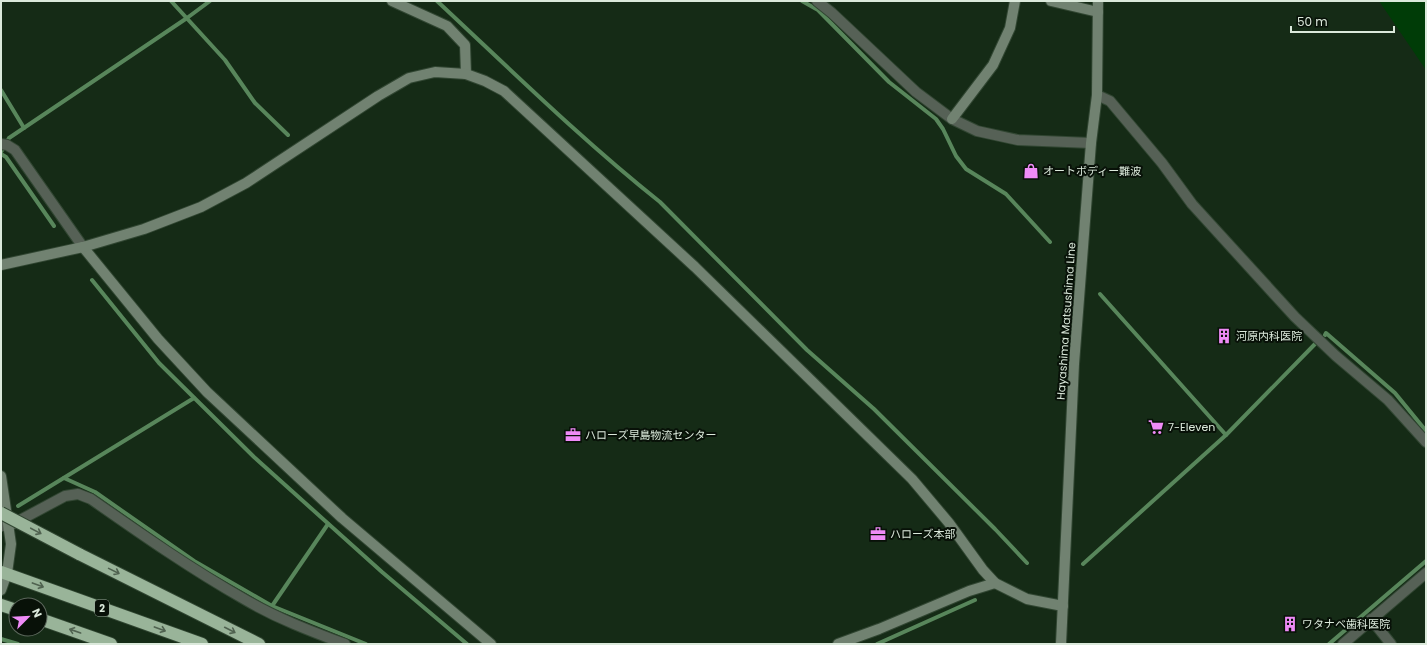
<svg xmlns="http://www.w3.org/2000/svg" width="1427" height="645" font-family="Poppins,'Noto Sans JP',sans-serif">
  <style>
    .green { fill: #003c07 }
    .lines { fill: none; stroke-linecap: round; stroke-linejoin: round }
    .stream { stroke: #58865b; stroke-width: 4 }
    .street-casing { stroke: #314632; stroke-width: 12 }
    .secondary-casing { stroke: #314632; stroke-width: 12 }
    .highway-casing { stroke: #314632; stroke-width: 14 }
    .street { stroke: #566156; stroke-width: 10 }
    .secondary { stroke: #718271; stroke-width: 10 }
    .highway { stroke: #99b499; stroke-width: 12 }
    .highway-bridge-casing { stroke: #314632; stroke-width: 14; stroke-linecap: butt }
    .highway-bridge { stroke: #99b499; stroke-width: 12 }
    .oneway { stroke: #506250 }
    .labels { text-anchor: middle; stroke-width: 4; stroke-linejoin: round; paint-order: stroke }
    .shield { fill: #081108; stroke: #9ca89c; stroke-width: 1 }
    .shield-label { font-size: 10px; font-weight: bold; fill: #dbe9db }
    .poi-label { font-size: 11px; fill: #dbe9db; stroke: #081108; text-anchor: start }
    .street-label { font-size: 11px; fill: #dbe9db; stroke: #081108 }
  </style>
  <rect width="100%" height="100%" fill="#152b16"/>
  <path class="green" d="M1379,1H1426V70Z"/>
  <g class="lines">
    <g class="stream">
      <path d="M171,1L225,60L255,103L288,135"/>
      <path d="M437,1C510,69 582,140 660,202L807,350L874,409L995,529L1027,563"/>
      <path d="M802,1L818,10L889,82L936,119L943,129L956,156L966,169L1006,194L1050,242"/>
      <path d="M1,90L24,128"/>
      <path d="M1,152L9,138L187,18L210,1"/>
      <path d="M1,154L6,157L54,226"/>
      <path d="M92,280L159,363L254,457L382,572L467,644"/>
      <path d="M1100,294L1226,435"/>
      <path d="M1325,335L1326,333L1395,393L1426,431"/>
      <path d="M64,478L95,492L194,561L272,606L366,644"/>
      <path d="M18,506L194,398"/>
      <path d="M1083,564L1226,435L1315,344"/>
      <path d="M272,606L328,524"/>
      <path d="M1,639L18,644"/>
      <path d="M877,644L975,600"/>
      <path d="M1329,644L1426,561"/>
    </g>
    <defs>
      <g id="street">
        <path d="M817,1L832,13L916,92L952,119L977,131L1018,140L1091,143"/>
        <path d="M1097,95L1110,101L1162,163L1192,204L1295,317L1336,356L1388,400L1426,442"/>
        <path d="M1,144L7,145L15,150L83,247"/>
        <path d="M1,526H9L65,496L78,494L91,499C141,534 191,569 244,599C276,618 310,631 345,644"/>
        <path d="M1371,619L1391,644"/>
        <path d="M1343,644L1426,573"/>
      </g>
      <g id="secondary">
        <path d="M392,1L447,26L465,45L466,74L485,81L504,91L695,267L912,479L949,523L983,570L995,583L1027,599L1063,606"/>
        <path d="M1051,1L1098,12"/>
        <path d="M952,119L993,65L1010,28L1015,1"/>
        <path d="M83,247L158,339L207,392L342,518L491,644"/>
        <path d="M1,265L83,247L144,229L201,207L246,183L378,96L409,78L435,72L466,74"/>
        <path d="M1,476L11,544L7,573L1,590"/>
        <path d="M838,644L879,629L969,591L995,583"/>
        <path d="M1061,644L1074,364L1091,143L1097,95L1098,1"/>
      </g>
      <g id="highway">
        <path d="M79,554L259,644"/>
        <path d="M1,572L202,644"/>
        <path d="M1,605L16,610"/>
        <path d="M40,619L111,644"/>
      </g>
    </defs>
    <use href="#street" class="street-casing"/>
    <use href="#secondary" class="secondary-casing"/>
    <use href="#highway" class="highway-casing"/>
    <use href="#street" class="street"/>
    <use href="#secondary" class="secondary"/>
    <use href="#highway" class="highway"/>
    <defs>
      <path id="highway-bridge" d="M1,513L79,554"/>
    </defs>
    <use href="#highway-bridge" class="highway-bridge-casing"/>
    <use href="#highway-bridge" class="highway-bridge"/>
  </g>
  <defs><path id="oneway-shaft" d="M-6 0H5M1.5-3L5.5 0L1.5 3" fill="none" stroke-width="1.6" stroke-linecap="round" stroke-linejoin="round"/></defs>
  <g class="oneway">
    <use href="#oneway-shaft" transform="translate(36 531) rotate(28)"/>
    <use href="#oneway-shaft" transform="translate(114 571) rotate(26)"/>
    <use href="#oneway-shaft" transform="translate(38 585) rotate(20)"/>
    <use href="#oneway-shaft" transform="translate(160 629) rotate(20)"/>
    <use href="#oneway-shaft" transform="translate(230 630) rotate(27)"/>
    <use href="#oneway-shaft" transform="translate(75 631) rotate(-161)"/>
  </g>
  <defs>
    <symbol id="shop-bare" viewBox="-9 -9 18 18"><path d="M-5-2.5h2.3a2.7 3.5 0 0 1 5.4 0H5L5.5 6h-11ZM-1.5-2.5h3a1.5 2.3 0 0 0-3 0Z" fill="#ef8bf7" stroke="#081108" stroke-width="2.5" paint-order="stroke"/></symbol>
    <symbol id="building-bare" viewBox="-9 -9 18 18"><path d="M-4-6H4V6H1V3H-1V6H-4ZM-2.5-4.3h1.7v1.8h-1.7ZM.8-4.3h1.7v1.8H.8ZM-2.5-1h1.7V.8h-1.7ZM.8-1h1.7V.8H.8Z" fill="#ef8bf7" stroke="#081108" stroke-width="2.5" paint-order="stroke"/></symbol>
    <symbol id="supermarket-bare" viewBox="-9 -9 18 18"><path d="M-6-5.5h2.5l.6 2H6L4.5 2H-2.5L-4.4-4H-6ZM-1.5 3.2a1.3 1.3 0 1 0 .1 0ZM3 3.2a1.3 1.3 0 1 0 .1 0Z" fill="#ef8bf7" stroke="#081108" stroke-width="2.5" paint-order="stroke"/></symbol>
    <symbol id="office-bare" viewBox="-9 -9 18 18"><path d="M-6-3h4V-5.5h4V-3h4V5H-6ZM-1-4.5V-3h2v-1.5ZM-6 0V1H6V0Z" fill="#ef8bf7" stroke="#081108" stroke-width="2.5" paint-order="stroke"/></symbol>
  </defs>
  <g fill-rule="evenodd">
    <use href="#shop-bare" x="1020" y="160" width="22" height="22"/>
    <use href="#building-bare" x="1213" y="325" width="22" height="22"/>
    <use href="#supermarket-bare" x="1145" y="416" width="22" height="22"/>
    <use href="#office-bare" x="562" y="424" width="22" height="22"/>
    <use href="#office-bare" x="867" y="523" width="22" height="22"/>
    <use href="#building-bare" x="1279" y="613" width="22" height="22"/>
  </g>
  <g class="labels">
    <rect class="shield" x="95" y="600" width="14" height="16" rx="3"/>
    <g class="shield-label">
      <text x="102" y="612">2</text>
    </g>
    <g class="poi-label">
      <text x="1043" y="175">オートボディー難波</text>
      <text x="1236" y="340">河原内科医院</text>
      <text x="1168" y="431">7-Eleven</text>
      <text x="585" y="439">ハローズ早島物流センター</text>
      <text x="890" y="538">ハローズ本部</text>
      <text x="1302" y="628">ワタナベ歯科医院</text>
    </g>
    <g class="street-label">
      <text transform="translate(1066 321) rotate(-86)" y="4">Hayashima Matsushima Line</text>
    </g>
  </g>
  <rect width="1427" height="645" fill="none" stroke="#dbe9db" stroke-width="4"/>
  <g transform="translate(28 617) rotate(66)"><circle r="19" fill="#081108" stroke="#5c675c"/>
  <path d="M0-3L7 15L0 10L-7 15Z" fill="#ef8bf7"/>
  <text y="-6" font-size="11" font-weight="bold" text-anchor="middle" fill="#dbe9db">N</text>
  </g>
  <path d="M1291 26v6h103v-6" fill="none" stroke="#dbe9db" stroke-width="2"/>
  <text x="1297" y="26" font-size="12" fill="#dbe9db" stroke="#081108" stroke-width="3" paint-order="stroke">50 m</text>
</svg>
